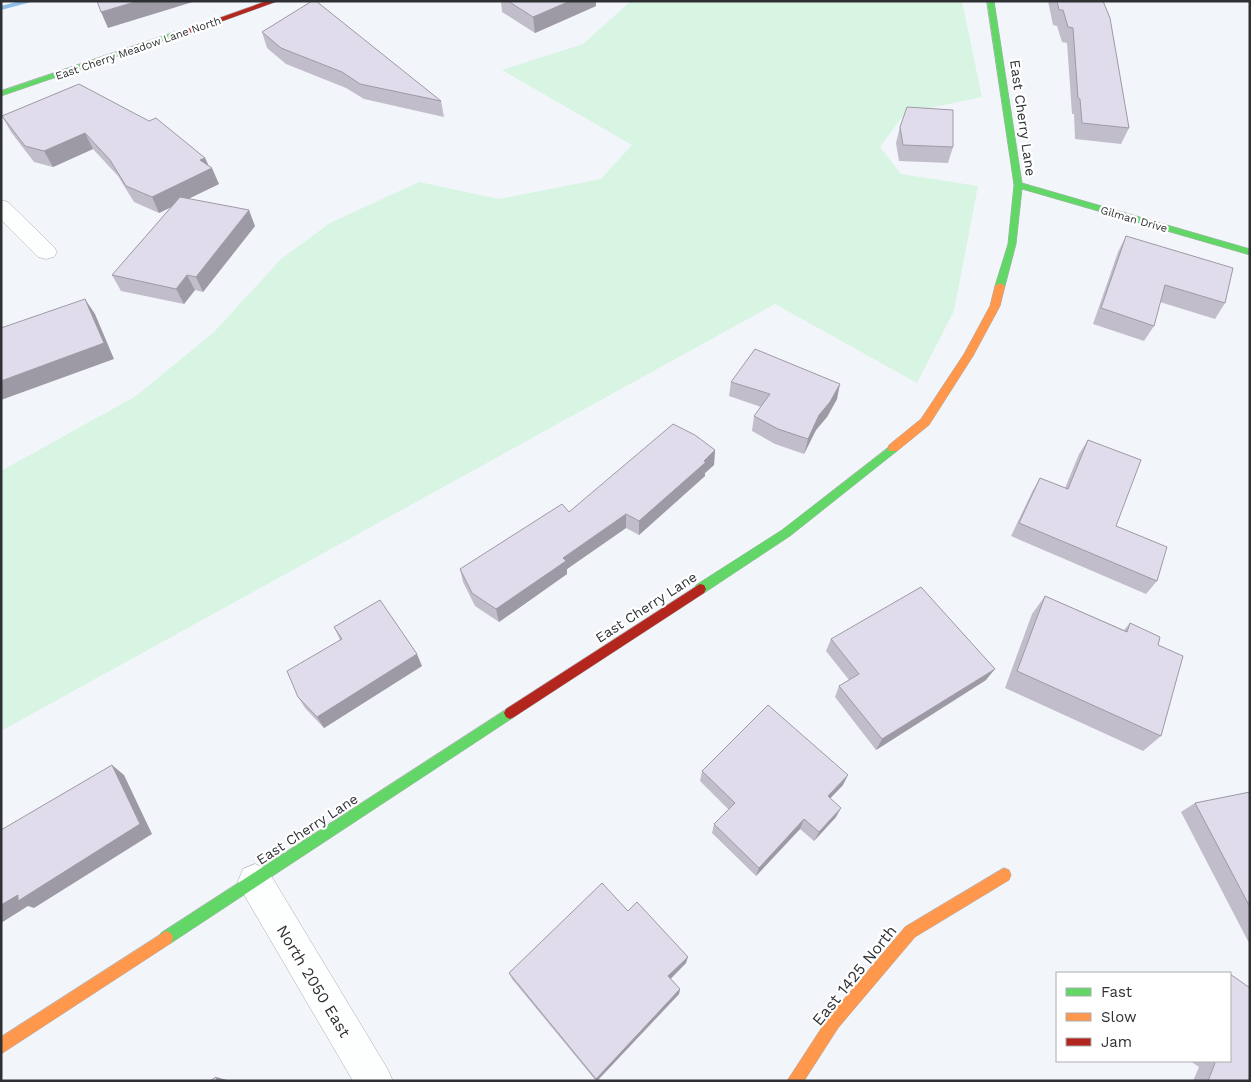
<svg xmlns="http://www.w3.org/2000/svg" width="1251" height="1082" font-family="'Work Sans',sans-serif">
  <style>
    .green { fill: #d8f4e3 }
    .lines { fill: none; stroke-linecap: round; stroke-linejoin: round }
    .stream { fill: #8fbde6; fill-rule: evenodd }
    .street-casing { stroke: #a8abae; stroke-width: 1 }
    .fast-casing { stroke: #a8abae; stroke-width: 1 }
    .slow-casing { stroke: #a8abae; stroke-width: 1 }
    .jam-casing { stroke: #a8abae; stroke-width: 1 }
    .street { fill: #fdfefe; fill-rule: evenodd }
    .fast { fill: #63d668; fill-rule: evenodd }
    .slow { fill: #ff974d; fill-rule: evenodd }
    .jam { fill: #b3261e; fill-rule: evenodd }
    .wall { fill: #c2bdcb }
    .shaded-wall { fill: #9e9aa5 }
    .building { fill: #e1dcec; stroke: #9e9aa5 }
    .labels { text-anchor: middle; stroke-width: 4.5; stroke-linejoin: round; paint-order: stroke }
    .far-street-label { font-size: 11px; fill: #2e3033; stroke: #fff }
    .street-label { font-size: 14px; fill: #2e3033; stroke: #fff }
    .near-street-label { font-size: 16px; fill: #2e3033; stroke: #fff }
  </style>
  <rect width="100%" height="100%" fill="#f2f6fa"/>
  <path class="green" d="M631,1H962L982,97L905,113L880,147L901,174L978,186L954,311L917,383L775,304L1,731V471L136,396L214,332L281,259L330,223L419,182L499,199L601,179L632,145L502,70L583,44Z"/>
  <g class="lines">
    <path class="stream" d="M20,1H35L1,10V6Z"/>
    <defs>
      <g id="street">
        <path d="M1,200L8,202L54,247L57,252L54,257L46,259L38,257L1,220Z"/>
        <path d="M255,864L267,869L387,1068L393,1081H353L243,893L238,881L243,869Z"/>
      </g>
      <g id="fast">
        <path d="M987,1H994L1022,183L1250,249V255L1022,189L1016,244L1005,286L1003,288H997L995,286L1008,244L1014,185Z"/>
        <path d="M178,31L185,33L1,96V91Z"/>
        <path d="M893,444L898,448L897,451L790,536L704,593L700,594L696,593L694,589L696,585L782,530Z"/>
        <path d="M510,707L514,709L516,713L514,717L171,943L166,945L161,943L159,938L161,933Z"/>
      </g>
      <g id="slow">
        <path d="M1000,283L1005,286L1000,306L973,356L929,425L897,451H889L888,448L889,445L921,419L964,354L990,306L995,286Z"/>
        <path d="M1004,868L1009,870L1011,875L1009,880L915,937L838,1028L804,1081H787L828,1018L905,927Z"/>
        <path d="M166,931L171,933L173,938L171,943L1,1054V1037Z"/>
      </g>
      <g id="jam">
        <path d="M267,1H278L184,35L177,33Z"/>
        <path d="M700,584L704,585L706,589L704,593L514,717L510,719L506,717L504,713L506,709Z"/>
      </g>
    </defs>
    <use href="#street" class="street-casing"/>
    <use href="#fast" class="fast-casing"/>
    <use href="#slow" class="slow-casing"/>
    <use href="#jam" class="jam-casing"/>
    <use href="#street" class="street"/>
    <use href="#fast" class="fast"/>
    <use href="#slow" class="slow"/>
    <use href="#jam" class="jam"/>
  </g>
  <g class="wall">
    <path d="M501,1H596V6L535,33L502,12Z"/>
    <path d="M1048,1H1103L1129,128L1121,144L1075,139L1074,114H1072L1067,43L1062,42L1057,26L1053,25Z"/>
    <path d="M262,32L441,101L444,117L364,99L346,88L286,64L267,48Z"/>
    <path d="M2,116L205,158L209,166L219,184L188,199L255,226L203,292L195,290L184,304L121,291L112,275L171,207L159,213L134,202L118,176L93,149L53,167L34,162L11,132Z"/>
    <path d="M900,127L953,147L948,163L899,161L896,143Z"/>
    <path d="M1126,236L1225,303L1215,319L1160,302L1154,326L1144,341L1093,324L1118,252Z"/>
    <path d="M731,382L837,399L827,417L816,430L804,454L775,444L752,431L754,416L761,407L729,396Z"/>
    <path d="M1088,440L1116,526L1157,581L1146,594L1011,536L1032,492L1040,478L1065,488L1079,454Z"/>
    <path d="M715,450L714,465L705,473V476L639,535L626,528L567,569V574L499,622L475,606L463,582L460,569L569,512Z"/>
    <path d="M1045,596L1124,630L1130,623L1158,645L1161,736L1143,751L1005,688L1032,614Z"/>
    <path d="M334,627L422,666L324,728L305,708L298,697L340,640Z"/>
    <path d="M831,639L986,680L876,750L835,697L839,686L849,680L826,651Z"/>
    <path d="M702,771L843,785L830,798L836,817L814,841L800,829L756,876L712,833L714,824L729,810L700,781Z"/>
    <path d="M1250,792V945L1181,812L1195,803Z"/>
    <path d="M628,911L686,963L671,979L680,989L679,994L597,1081H596L512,979L509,973Z"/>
    <path d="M1190,1061H1230L1250,1081H1193L1199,1067Z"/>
  </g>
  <g class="shaded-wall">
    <path d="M138,1H196L108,28L101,12Z"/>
    <path d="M570,1H596V6L535,33L533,17Z"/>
    <path d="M85,133L93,149L53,167L44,151Z"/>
    <path d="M205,158L210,169L212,168L219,184L159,213L152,197L200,160Z"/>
    <path d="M249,210L255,226L203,292L196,277Z"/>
    <path d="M187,275L195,290L184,304L176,289Z"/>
    <path d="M85,299L95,314L114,359L1,400V381Z"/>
    <path d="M840,384L837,399L827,417L816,430L804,454L808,439L819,415Z"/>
    <path d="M715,450L714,465L705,473V476L639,535V521Z"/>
    <path d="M626,514V528L567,569V574L499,622L496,609L563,558Z"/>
    <path d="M417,654L422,666L324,728L317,717Z"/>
    <path d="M995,669L986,680L876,750L882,739Z"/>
    <path d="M112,765L124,775L152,834L34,908L28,906L1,923V905Z"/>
    <path d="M848,775L843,785L823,806L828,796Z"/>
    <path d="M841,808L836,817L814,841L819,832Z"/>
    <path d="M804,819L800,829L756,876L759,868Z"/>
    <path d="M688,957L686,963L667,982L668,976Z"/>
    <path d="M680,989L679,994L597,1081H596V1079Z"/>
    <path d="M216,1077L227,1080V1081H217Z"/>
  </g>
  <g class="building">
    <path d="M97,1H138L101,12Z"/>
    <path d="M312,1H316L441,101L360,84L342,72L281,48L262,32Z"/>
    <path d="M508,1H570L533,17Z"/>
    <path d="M1057,1H1103L1110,18L1129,128L1082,123L1080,99L1078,98L1073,28L1068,27L1063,10H1059Z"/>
    <path d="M79,84L149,121L156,118L205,158L200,160L212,168L152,197L126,186L110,160L85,133L44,151L25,146L2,116Z"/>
    <path d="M907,107L953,110V147L903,145L900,127Z"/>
    <path d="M180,197L249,210L196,277L187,275L176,289L112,275Z"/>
    <path d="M1126,236L1233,268L1225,303L1165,285L1154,326L1101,308Z"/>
    <path d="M85,299L104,343L1,381V328Z"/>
    <path d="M755,349L840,384L830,402L819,415L808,439L778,429L754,416L770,394L731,382Z"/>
    <path d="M673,424L695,435L715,450L704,461L706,462L639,521L626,514L563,558L566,561L496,609L472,593L460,569L562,504L569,512Z"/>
    <path d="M1088,440L1141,460L1116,526L1167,547L1157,581L1019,523L1040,478L1068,489Z"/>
    <path d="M921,587L995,669L882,739L839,686L859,674L831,639Z"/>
    <path d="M1045,596L1127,632L1130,623L1160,637L1158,645L1183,656L1161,736L1017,671Z"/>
    <path d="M380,600L417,654L317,717L298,697L287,671L342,639L334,627Z"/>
    <path d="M768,705L848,775L828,796L841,808L819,832L804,819L759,868L714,824L735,803L702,771Z"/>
    <path d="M112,765L140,824L18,901V895L1,905V830Z"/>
    <path d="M1250,792V907L1195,803Z"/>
    <path d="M602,883L628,911L637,902L688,957L668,976L680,989L596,1079L509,973Z"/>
    <path d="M1230,974L1250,988V1081H1208L1215,1063L1212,1061H1230Z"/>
    <path d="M216,1077L217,1081H210Z"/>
  </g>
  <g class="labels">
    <g class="far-street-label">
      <text transform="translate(138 48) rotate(-19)" y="4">East Cherry Meadow Lane North</text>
      <text transform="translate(1134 219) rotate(16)" y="4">Gilman Drive</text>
    </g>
    <g class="street-label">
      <text transform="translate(1023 118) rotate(82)" y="5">East Cherry Lane</text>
      <text transform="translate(646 607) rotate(-33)" y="5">East Cherry Lane</text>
      <text transform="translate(307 829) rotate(-33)" y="5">East Cherry Lane</text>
    </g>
    <g class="near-street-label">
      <text transform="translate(854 975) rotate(-51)" y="6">East 1425 North</text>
      <text transform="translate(314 981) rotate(59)" y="6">North 2050 East</text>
    </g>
  </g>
  <rect width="1251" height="1082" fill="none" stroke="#2e3033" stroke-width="5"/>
  <rect x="1056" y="972" width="175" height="90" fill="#ffffff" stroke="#abacad"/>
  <rect x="1066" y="988" width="25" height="8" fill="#63d668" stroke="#abacad"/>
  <text x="1101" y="997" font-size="15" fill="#2e3033">Fast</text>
  <rect x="1066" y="1013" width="25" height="8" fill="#ff974d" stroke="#abacad"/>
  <text x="1101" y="1022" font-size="15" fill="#2e3033">Slow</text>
  <rect x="1066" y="1038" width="25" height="8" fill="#b3261e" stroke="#abacad"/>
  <text x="1101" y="1047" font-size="15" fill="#2e3033">Jam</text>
</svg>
